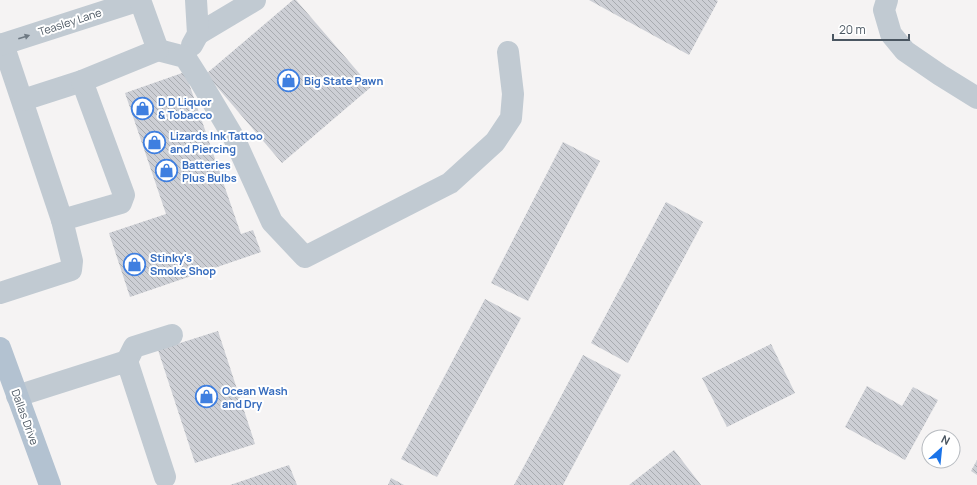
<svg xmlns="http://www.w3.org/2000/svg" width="977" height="485" font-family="Manrope,sans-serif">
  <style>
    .building { fill: url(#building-back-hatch) }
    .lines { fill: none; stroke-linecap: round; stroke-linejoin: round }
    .minor { stroke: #c1cad2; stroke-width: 22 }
    .major { stroke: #b3c2d1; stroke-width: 22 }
    .oneway { fill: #6e7983 }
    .labels { text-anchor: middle; stroke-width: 4; stroke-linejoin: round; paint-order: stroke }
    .street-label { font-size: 11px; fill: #4a5661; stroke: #fff }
    .shop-label { font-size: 11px; font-weight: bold; fill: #366cbe; stroke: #fff; text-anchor: start }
  </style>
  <defs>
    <pattern id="building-back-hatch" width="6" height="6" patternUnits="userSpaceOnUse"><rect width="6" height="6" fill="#cdcfd5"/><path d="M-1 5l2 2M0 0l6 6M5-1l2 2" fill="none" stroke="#a8abb0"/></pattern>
  </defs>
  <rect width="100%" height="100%" fill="#f5f3f3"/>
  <g class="building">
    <path d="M293,0H296L371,87L282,163L206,74Z"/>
    <path d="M589,0H716L718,1L689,55Z"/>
    <path d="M185,72L241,234L253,230L261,252L130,297L109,233L166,214L125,93Z"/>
    <path d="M563,142L600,161L528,301L491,283Z"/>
    <path d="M666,202L703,222L628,363L591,343Z"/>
    <path d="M485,299L521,318L437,477L401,459Z"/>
    <path d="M218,331L255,444L195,463L158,350Z"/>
    <path d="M771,344L795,393L727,427L702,378Z"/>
    <path d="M583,355L621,375L563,485H514Z"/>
    <path d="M867,386L902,406L913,387L938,400L905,460L845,427Z"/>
    <path d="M674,450L701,485H629Z"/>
    <path d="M977,460V475L971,471Z"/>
    <path d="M289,465L297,485H230Z"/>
    <path d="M391,478L404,485H388Z"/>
  </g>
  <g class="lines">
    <g class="minor">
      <path d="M887,0L884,10L891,34L905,51L940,75L977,98"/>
      <path d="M198,34L255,0"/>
      <path d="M3,44L62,220"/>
      <path d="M0,45L140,0"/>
      <path d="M192,45L198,34L196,0"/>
      <path d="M158,50L185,57L199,79L234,138L272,222L305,257L450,183L495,142L511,118L513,94L508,52"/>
      <path d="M23,100L82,81"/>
      <path d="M0,293L71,270L72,261L62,220L121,203L124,195L82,81L158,50L140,0"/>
      <path d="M127,361L134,347L172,335"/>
      <path d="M17,396L127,361L165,477"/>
    </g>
    <path class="major" d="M0,348L50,485"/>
  </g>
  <defs><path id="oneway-solid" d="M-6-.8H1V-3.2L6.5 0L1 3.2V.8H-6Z"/></defs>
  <use class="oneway" href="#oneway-solid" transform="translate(24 37) rotate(-18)"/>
  <defs>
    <symbol id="shop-ring" viewBox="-11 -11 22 22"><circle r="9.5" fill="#fff" stroke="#3f7fe0" stroke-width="1.5"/><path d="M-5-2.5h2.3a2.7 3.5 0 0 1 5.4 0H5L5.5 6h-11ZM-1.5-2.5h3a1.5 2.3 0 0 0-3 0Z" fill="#3f7fe0"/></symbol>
  </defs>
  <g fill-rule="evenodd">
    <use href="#shop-ring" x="276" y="68" width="25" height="25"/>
    <use href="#shop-ring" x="130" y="96" width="25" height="25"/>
    <use href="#shop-ring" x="142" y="130" width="25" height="25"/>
    <use href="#shop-ring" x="154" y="158" width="25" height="25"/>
    <use href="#shop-ring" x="122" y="252" width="25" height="25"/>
    <use href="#shop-ring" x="194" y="384" width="25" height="25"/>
  </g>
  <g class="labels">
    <g class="street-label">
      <text transform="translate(70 22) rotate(-18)" y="4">Teasley Lane</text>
      <text transform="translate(25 417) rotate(70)" y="4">Dallas Drive</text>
    </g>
    <g class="shop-label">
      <text x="304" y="85">Big State Pawn</text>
      <text x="158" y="106">D D Liquor<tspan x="158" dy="13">&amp; Tobacco</tspan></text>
      <text x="170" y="140">Lizards Ink Tattoo<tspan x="170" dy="13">and Piercing</tspan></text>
      <text x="182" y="169">Batteries<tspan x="182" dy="13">Plus Bulbs</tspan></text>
      <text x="150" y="262">Stinky's<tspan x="150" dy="13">Smoke Shop</tspan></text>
      <text x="222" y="395">Ocean Wash<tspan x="222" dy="13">and Dry</tspan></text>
    </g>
  </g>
  <g transform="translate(941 449) rotate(27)"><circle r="19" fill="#ffffff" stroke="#b7bbc0"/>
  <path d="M0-3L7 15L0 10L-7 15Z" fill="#1a73e8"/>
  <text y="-6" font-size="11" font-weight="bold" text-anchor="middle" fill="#4a5661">N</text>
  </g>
  <path d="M833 34v6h76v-6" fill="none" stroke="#4a5661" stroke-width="2"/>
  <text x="839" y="34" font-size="12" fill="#4a5661" stroke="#ffffff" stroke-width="3" paint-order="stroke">20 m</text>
</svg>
